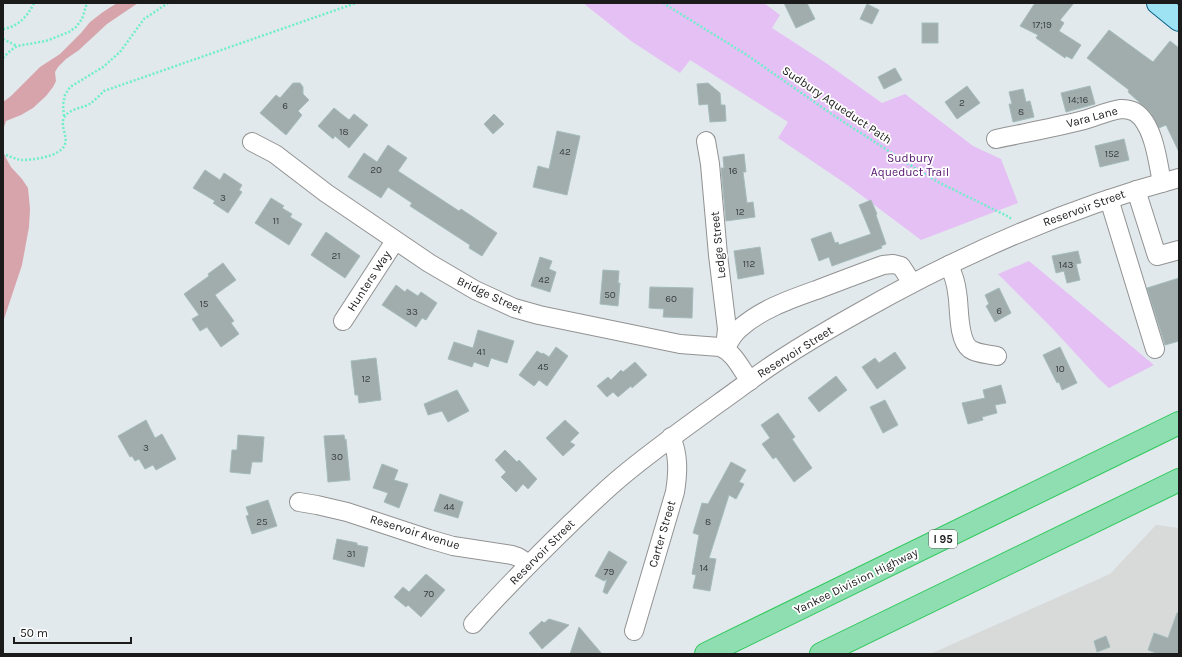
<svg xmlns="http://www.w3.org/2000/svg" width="1182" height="657" font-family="Karla,sans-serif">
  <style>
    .residential { fill: #d8d9d9 }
    .park { fill: #e5c0f4 }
    .water { fill: #d7a4ac }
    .building { fill: #a1adad; stroke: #a5bbbc }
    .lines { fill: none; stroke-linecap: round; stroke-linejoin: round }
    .minor-casing { stroke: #929292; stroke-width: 20 }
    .major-casing { stroke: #0b6287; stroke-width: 24 }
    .highway-casing { stroke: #30c85c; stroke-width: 24 }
    .path { stroke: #70eecc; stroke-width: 2.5; stroke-dasharray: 2 2; stroke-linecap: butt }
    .minor { stroke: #fff; stroke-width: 18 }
    .major { stroke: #9ee3f4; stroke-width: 22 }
    .highway { stroke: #8edeb1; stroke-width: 22 }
    .labels { text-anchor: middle; stroke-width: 3.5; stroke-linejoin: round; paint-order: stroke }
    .number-label { font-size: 10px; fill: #3c4040 }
    .shield { fill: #fff; stroke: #5f5f5f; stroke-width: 1 }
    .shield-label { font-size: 11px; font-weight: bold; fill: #1b1b1b }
    .street-label { font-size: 12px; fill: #1b1b1b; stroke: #fff }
    .park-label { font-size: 12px; fill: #54136f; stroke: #fff }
  </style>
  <rect width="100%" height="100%" fill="#e1e9ec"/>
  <path class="residential" d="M1156,525L1179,528V654H930L1110,574Z"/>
  <g class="park">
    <path d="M583,3H764L780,15L772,28L826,63L882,103L905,94L973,146L1001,159L1018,203L921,240L849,186L778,138L788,122L690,60L680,73L631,41Z"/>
    <path d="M1029,261L1154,365L1109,388L1099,379L1052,328L998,274Z"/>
  </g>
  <g class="water">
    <path d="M117,3H138L107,24L79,50L66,59L58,67L55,72L56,81L53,87L46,96L33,108L21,115L6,121L4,127L3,137V102L11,96L40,67L60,54L81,33L90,22L103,12Z"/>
    <path d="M3,151L6,158L11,167L22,179L28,188L30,209L29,227L22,265L3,322Z"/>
  </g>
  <g class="building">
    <path d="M784,3H807L815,19L796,28Z"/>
    <path d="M1035,3H1074L1060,20L1064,23L1059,31L1081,45L1072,59L1066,56L1065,58L1036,38L1038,35L1020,26Z"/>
    <path d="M867,4L879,10L872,24L860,19Z"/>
    <rect x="922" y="23" width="16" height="20"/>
    <path d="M1109,30L1153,62L1170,41L1179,48V152L1166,125L1159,128L1150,112L1128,92L1129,90L1087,58Z"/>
    <path d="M895,68L902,80L884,89L878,77Z"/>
    <path d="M293,83H300L303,87V94L309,100L298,111L302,115L286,135L260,113L276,95L280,98Z"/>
    <path d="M708,83L720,93L721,105H725L726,121L710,122L708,104L699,105L697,84Z"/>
    <path d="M967,86L980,103L957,119L945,102Z"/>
    <path d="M1090,86L1095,104L1066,112L1061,93Z"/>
    <path d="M1023,89L1026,102L1030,101L1034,117L1013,122L1009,104H1012L1009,92Z"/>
    <path d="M334,108L349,120L354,114L368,125L349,148L335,136L333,139L318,126Z"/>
    <path d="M494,114L504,124L493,134L484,124Z"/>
    <path d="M557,131L580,136L567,195L533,187L538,166L549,169Z"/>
    <path d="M1124,139L1129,160L1100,167L1095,146Z"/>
    <path d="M388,145L407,158L398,171L459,211L461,209L497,233L482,256L469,248L470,245L410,206L412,203L388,187L381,198L348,177L364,153L377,162Z"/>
    <path d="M744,154L746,172H743L747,203L753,202L755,217L726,221L721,168H724L723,157Z"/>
    <path d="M205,170L220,180L224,173L242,185L239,190L242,192L228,213L213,203L215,201L193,188Z"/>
    <path d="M271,198L284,206L282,208L292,214L290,217L302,224L289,245L255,223Z"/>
    <path d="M871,200L877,214L876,215L886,244L881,246L882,248L832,266L829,257L819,261L811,239L831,232L835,243L838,242L839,245L871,234L859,205Z"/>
    <path d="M326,232L360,256L345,278L311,255Z"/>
    <path d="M760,247L764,274L738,279L734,251Z"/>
    <path d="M1078,251L1081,263L1076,264L1080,280L1067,283L1064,271L1056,273L1052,256Z"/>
    <path d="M540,257L552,261L549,269L556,272L550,292L531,286Z"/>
    <path d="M223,263L236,280L215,295L234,321L231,323L239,334L221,347L207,327L200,331L192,319L199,315L184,294L209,276L208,274Z"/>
    <path d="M603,270L619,271L618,283H620L618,306L600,304Z"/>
    <path d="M1179,278V341L1165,345L1147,288Z"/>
    <path d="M396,285L405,292L407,289L418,296L421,292L437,303L426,320L422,318L416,327L382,305Z"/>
    <path d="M650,287L693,288L692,318L663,317L664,309L649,308Z"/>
    <path d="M999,288L1011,313L995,322L986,306L989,304L985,295Z"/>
    <path d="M478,330L514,341L507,363L491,358L488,367L474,362L472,367L448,359L454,342L473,348Z"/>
    <path d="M556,347L568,356L547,386L539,380L534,386L519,375L537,351L542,354L543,353L549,357Z"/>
    <path d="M1060,347L1077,383L1062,390L1059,382L1057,383L1043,355Z"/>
    <path d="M895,352L906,368L877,389L862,367L875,358L879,363Z"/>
    <path d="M376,358L381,400L359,403L358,395H355L351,361Z"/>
    <path d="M635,362L647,375L632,388L631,386L618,397L613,392L607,397L597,386L608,377L611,380L621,370L623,372Z"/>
    <path d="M836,376L847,390L819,412L808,398Z"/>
    <path d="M1001,385L1006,403L995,405L997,413L982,417L983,420L968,424L962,403L985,398L983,390Z"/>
    <path d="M457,390L469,411L448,422L442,411L428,415L424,404Z"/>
    <path d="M885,400L898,425L883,433L870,407Z"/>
    <path d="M778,413L795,437L792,439L812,468L794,482L776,457L773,459L762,444L770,438L761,425Z"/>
    <path d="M146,420L155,438L162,434L176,459L156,470L153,465L145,469L139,459L135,461L132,456L130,457L118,436Z"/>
    <path d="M565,420L579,433L570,442L575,445L563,456L546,438Z"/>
    <path d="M238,435L264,437L262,462H252L250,474L230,472L232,450H237Z"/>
    <path d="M344,435L345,440L346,439L350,480L328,482L324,436Z"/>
    <path d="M505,450L517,462L519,460L537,479L528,489L523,484L516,492L501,477L506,472L495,460Z"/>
    <path d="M731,462L746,470L739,482L744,484L736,499L729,495L709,558L716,559L710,591L693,588L696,575L692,574L699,535L693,533L702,503L708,504Z"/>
    <path d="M382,464L398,470L394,480L408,484L399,508L384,502L388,493L373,488Z"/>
    <path d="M440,494L463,502L458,518L434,511Z"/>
    <path d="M268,500L277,526L252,534L246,516L249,515L246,507Z"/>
    <path d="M337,539L357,543V545L368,547L364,567L333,559Z"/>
    <path d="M609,551L627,562L607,594L603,592L607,579L604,581L595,576Z"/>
    <path d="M426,574L445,590L421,617L408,605L406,607L394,597L403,587L409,592Z"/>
    <path d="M1177,613H1179V654H1158L1148,650L1154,633L1168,638Z"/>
    <path d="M549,619L569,625L542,649L529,633L542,621L544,623Z"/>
    <path d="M579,627L602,654H570Z"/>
    <path d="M1106,636L1110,647L1097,652L1094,641Z"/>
  </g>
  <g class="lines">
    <defs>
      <g id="minor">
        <path d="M996,139C1024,133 1052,128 1080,121C1093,118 1107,111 1121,109C1126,109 1131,110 1135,112C1154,124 1158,163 1162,183"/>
        <path d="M706,141L710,164L718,255L727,329L725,348"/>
        <path d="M252,142L275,154L326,193L429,263L475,290L514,308L539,315L680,344L720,347C734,352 741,369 750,381"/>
        <path d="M1136,190L1157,256L1179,250"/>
        <path d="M1109,199L1155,349"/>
        <path d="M949,265C953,274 956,282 957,292C960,306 957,339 970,349C977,354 988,354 997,356"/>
        <path d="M343,321L395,241"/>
        <path d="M725,349C729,342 733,334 739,329C761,309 791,299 819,289C840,281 861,273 883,265L893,264L901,266L912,283"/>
        <path d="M299,502L317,505L347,512L429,539L453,546L512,555L518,557L529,564"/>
        <path d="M473,624C504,589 537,556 571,523C587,508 603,492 621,477C652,451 686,427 719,403C739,389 758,374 778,361C804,344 831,328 858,313C960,255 1066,208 1179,178"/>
        <path d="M634,631L675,492C678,473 679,455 671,437"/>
      </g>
      <path id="major" d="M1158,3L1179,20"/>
      <g id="highway">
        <path d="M706,654L1179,423"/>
        <path d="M821,654L1179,480"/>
      </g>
    </defs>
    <use href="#minor" class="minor-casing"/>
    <use href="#major" class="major-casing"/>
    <use href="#highway" class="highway-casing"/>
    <g class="path">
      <path d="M663,3L747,55L833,115L918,170L938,182L1007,216L1012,219"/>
      <path d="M3,29C18,27 28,16 34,3"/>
      <path d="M3,39L17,46"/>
      <path d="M3,58L10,51L17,46L46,41L69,32L76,27L82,19L87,3"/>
      <path d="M64,116L63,105L65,95L70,87L103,67L120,52L144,19L168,3"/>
      <path d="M6,155C11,157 16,159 21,160C32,160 61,157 65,144C68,135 58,123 66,115C72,108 84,108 91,103C95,100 100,95 104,91L356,3"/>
    </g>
    <use href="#minor" class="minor"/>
    <use href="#major" class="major"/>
    <use href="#highway" class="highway"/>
  </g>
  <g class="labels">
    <g class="number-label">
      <text x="1042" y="28">17;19</text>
      <text x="1078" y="103">14;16</text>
      <text x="962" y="106">2</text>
      <text x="285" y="109">6</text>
      <text x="1021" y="115">8</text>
      <text x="344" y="135">18</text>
      <text x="565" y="155">42</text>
      <text x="1112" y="157">152</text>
      <text x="376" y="173">20</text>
      <text x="733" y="174">16</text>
      <text x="223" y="201">3</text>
      <text x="740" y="215">12</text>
      <text x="276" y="224">11</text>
      <text x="336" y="259">21</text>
      <text x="749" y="267">112</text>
      <text x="1066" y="268">143</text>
      <text x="544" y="283">42</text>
      <text x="610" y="298">50</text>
      <text x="671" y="302">60</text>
      <text x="204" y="307">15</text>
      <text x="999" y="314">6</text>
      <text x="412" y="315">33</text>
      <text x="481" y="355">41</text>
      <text x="543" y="370">45</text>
      <text x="1060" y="372">10</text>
      <text x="366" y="382">12</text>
      <text x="146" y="451">3</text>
      <text x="337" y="460">30</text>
      <text x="449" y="510">44</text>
      <text x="262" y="525">25</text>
      <text x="708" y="525">8</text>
      <text x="351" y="557">31</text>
      <text x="704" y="571">14</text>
      <text x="609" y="575">79</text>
      <text x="429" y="597">70</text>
    </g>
    <rect class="shield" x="929" y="530" width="28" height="18" rx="3"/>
    <g class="shield-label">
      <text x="943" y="543">I 95</text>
    </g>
    <g class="street-label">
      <text transform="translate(837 105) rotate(34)" y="4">Sudbury Aqueduct Path</text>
      <text transform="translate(1092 117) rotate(-15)" y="4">Vara Lane</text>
      <text transform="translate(1084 208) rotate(-20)" y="4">Reservoir Street</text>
      <text transform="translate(718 245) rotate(-96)" y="4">Ledge Street</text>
      <text transform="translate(369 281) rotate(-57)" y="4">Hunters Way</text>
      <text transform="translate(490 295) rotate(25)" y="4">Bridge Street</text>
      <text transform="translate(795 352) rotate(-32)" y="4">Reservoir Street</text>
      <text transform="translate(415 532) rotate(17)" y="4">Reservoir Avenue</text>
      <text transform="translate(662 534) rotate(-74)" y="4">Carter Street</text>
      <text transform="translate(542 552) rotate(-45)" y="4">Reservoir Street</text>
      <text transform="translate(856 581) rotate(-26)" y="4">Yankee Division Highway</text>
    </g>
    <g class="park-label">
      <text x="910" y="162">Sudbury<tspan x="910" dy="14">Aqueduct Trail</tspan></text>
    </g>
  </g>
  <rect width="1182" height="657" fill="none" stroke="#1b1b1b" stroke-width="8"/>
  <path d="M14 637v6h117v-6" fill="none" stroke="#1b1b1b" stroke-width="2"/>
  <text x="20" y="637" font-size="12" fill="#1b1b1b" stroke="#ffffff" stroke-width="3" paint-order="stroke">50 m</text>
</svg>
